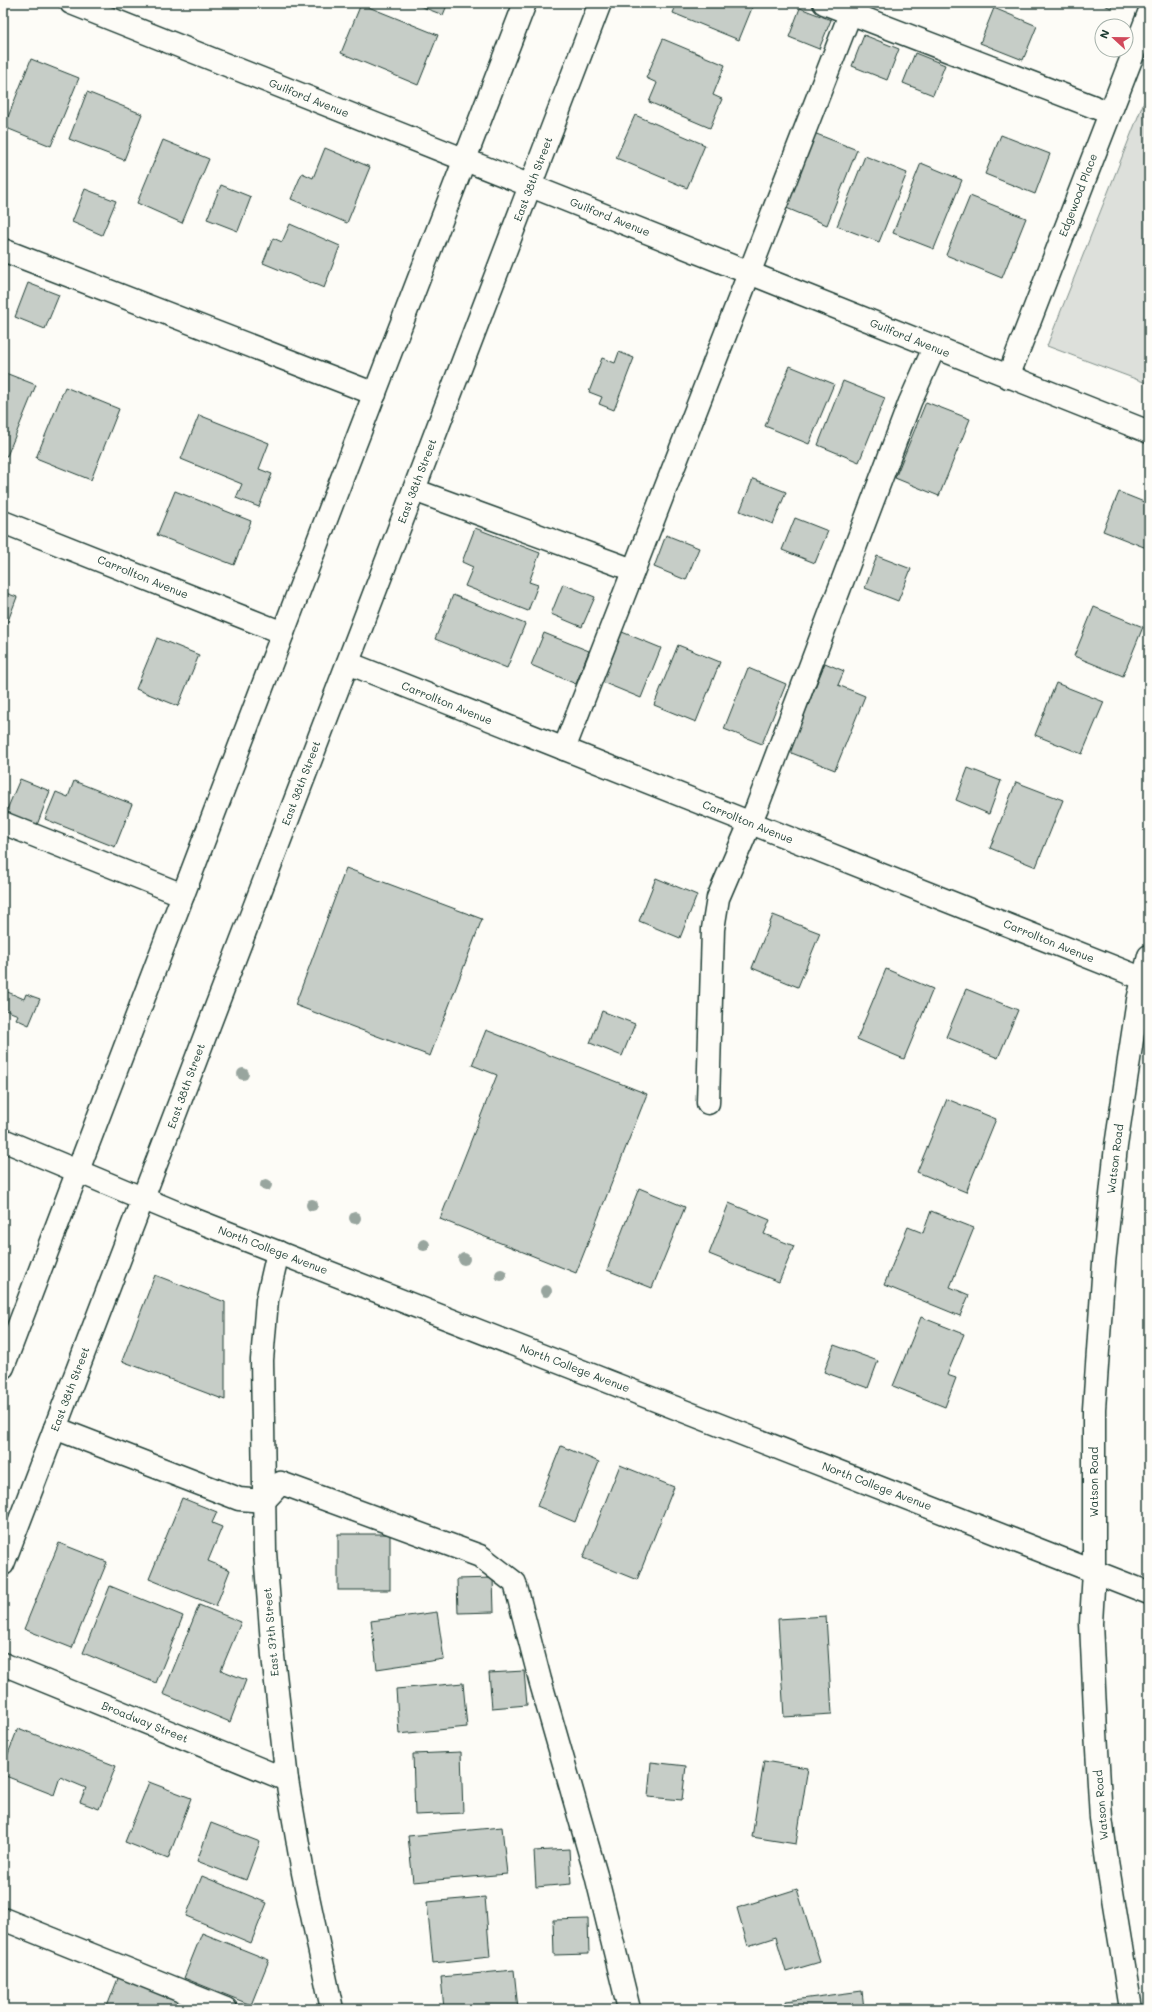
<svg xmlns="http://www.w3.org/2000/svg" width="1152" height="2012" font-family="Mali,sans-serif">
  <style>
    .green { fill: #dde0db; stroke: #7e8e88 }
    .building { fill: #c6cdc7; stroke: #1f3d34 }
    .lines { fill: none; stroke-linecap: round; stroke-linejoin: round }
    .minor-casing { stroke: #1f3d34; stroke-width: 25 }
    .major-casing { stroke: #1f3d34; stroke-width: 25 }
    .minor { stroke: #fdfcf7; stroke-width: 22 }
    .major { stroke: #fdfcf7; stroke-width: 22 }
    .tree { fill: #98a59e }
    .labels { text-anchor: middle; stroke-width: 4; stroke-linejoin: round; paint-order: stroke }
    .street-label { font-size: 11px; fill: #1f3d34; stroke: #fdfcf7 }
  </style>
  <rect width="100%" height="100%" fill="#fdfcf7"/>
  <filter id="ink" filterUnits="userSpaceOnUse"><feTurbulence type="fractalNoise" baseFrequency=".025" numOctaves="2"/><feDisplacementMap in="SourceGraphic" scale="8" xChannelSelector="R" yChannelSelector="G"/><feConvolveMatrix kernelMatrix="1 2 1 2 8 2 1 2 1" color-interpolation-filters="sRGB"/></filter>
  <g filter="url(#ink)">
    <path class="green" d="M1149,89V384L1047,346Z"/>
    <g class="building">
      <path d="M412,3H448L443,15Z"/>
      <path d="M677,3H754L739,40L673,13Z"/>
      <path d="M1100,3H1113L1111,8Z"/>
      <path d="M361,4L438,35L418,85L341,53Z"/>
      <path d="M800,8L831,20L819,49L789,37Z"/>
      <path d="M994,8L1037,26L1023,60L980,43Z"/>
      <path d="M864,35L899,49L887,80L852,66Z"/>
      <path d="M663,39L725,65L713,95L722,99L710,128L649,102L657,83L646,78Z"/>
      <path d="M915,53L945,65L933,95L903,83Z"/>
      <path d="M31,59L79,78L51,146L4,127Z"/>
      <path d="M87,92L142,114L124,160L69,139Z"/>
      <path d="M635,115L705,145L687,188L616,158Z"/>
      <path d="M814,133L857,150L827,225L784,207Z"/>
      <path d="M1001,135L1050,154L1035,194L985,174Z"/>
      <path d="M163,140L209,159L182,223L137,203Z"/>
      <path d="M325,148L370,167L347,223L291,199L302,173L313,178Z"/>
      <path d="M865,156L907,173L879,242L837,226Z"/>
      <path d="M921,163L962,180L934,249L893,233Z"/>
      <path d="M221,185L251,197L238,231L207,219Z"/>
      <path d="M85,189L116,201L102,235L72,222Z"/>
      <path d="M970,196L1026,218L1002,278L946,255Z"/>
      <path d="M290,224L340,246L324,288L263,263L273,238L282,242Z"/>
      <path d="M28,283L59,295L45,329L15,317Z"/>
      <path d="M619,352L634,358L614,410L599,404L602,397L589,392L602,358L615,363Z"/>
      <path d="M790,366L834,384L809,444L765,426Z"/>
      <path d="M3,372L36,385L7,456L3,455Z"/>
      <path d="M843,381L885,398L859,462L818,445Z"/>
      <path d="M65,387L119,409L91,480L36,458Z"/>
      <path d="M926,402L970,419L939,496L895,478Z"/>
      <path d="M199,415L269,443L259,469L272,474L259,507L236,498L242,484L181,459Z"/>
      <path d="M753,479L786,492L773,524L740,511Z"/>
      <path d="M175,491L251,521L234,565L157,535Z"/>
      <path d="M1119,492L1149,504V549L1103,531Z"/>
      <path d="M795,518L828,531L815,563L782,550Z"/>
      <path d="M475,528L540,553L529,582L538,585L528,611L465,586L473,567L462,562Z"/>
      <path d="M666,535L699,548L686,580L654,567Z"/>
      <path d="M877,556L911,569L898,601L865,588Z"/>
      <path d="M563,584L595,597L582,627L551,614Z"/>
      <path d="M3,592L17,597L3,634Z"/>
      <path d="M453,595L525,624L507,668L435,639Z"/>
      <path d="M1094,607L1143,627L1123,676L1074,656Z"/>
      <path d="M622,632L661,648L641,698L602,682Z"/>
      <path d="M544,633L589,651L576,684L531,665Z"/>
      <path d="M157,638L199,655L178,706L136,689Z"/>
      <path d="M678,645L720,662L696,722L654,705Z"/>
      <path d="M825,663L844,671L838,685L865,696L835,770L789,752Z"/>
      <path d="M748,668L786,684L762,744L724,729Z"/>
      <path d="M1056,683L1104,702L1082,754L1035,735Z"/>
      <path d="M968,768L1001,781L989,814L956,800Z"/>
      <path d="M20,779L50,791L37,825L6,812Z"/>
      <path d="M74,781L132,804L115,847L45,819L56,792L68,797Z"/>
      <path d="M1016,782L1063,800L1036,867L990,848Z"/>
      <path d="M346,868L482,919L430,1056L295,1005Z"/>
      <path d="M656,878L697,895L680,938L639,921Z"/>
      <path d="M773,915L820,933L798,987L752,968Z"/>
      <path d="M886,969L933,989L904,1059L857,1039Z"/>
      <path d="M966,989L1018,1010L998,1058L946,1037Z"/>
      <path d="M3,990L24,999L26,994L40,999L29,1025L16,1019L18,1015L3,1009Z"/>
      <path d="M602,1011L635,1024L622,1056L590,1043Z"/>
      <path d="M486,1030L647,1094L576,1273L440,1219L497,1075L472,1065Z"/>
      <path d="M947,1099L996,1119L966,1192L917,1172Z"/>
      <path d="M639,1188L685,1207L652,1288L607,1270Z"/>
      <path d="M729,1203L770,1220L764,1234L794,1246L779,1282L709,1254Z"/>
      <path d="M931,1211L974,1228L950,1287L969,1295L960,1316L884,1285L908,1227L923,1233Z"/>
      <path d="M155,1275L225,1302V1400L122,1361Z"/>
      <path d="M921,1317L964,1334L947,1375L956,1378L945,1407L893,1386Z"/>
      <path d="M834,1345L878,1361L868,1388L824,1372Z"/>
      <path d="M561,1446L599,1462L575,1522L537,1506Z"/>
      <path d="M620,1465L674,1487L637,1580L583,1558Z"/>
      <path d="M182,1498L217,1512L212,1523L222,1527L208,1561L230,1570L216,1606L149,1579Z"/>
      <rect x="338" y="1534" width="52" height="56"/>
      <path d="M59,1543L107,1562L72,1648L24,1629Z"/>
      <path d="M493,1578L494,1612L458,1613L457,1579Z"/>
      <path d="M110,1586L183,1616L156,1683L83,1653Z"/>
      <path d="M199,1605L241,1622L221,1670L246,1680L230,1722L163,1694Z"/>
      <path d="M437,1612L444,1659L377,1669L371,1621Z"/>
      <path d="M826,1616L832,1714L784,1717L778,1619Z"/>
      <path d="M524,1671L527,1705L492,1708L489,1673Z"/>
      <path d="M463,1683L467,1727L399,1734L396,1689Z"/>
      <path d="M18,1728L116,1766L99,1809L80,1802L86,1788L60,1777L54,1795L3,1775V1767Z"/>
      <path d="M461,1752L463,1813L415,1815L413,1754Z"/>
      <path d="M764,1761L808,1768L796,1844L752,1837Z"/>
      <path d="M651,1762L686,1766L682,1800L648,1797Z"/>
      <path d="M149,1782L191,1798L168,1859L125,1842Z"/>
      <path d="M211,1823L260,1842L246,1880L197,1861Z"/>
      <path d="M502,1827L507,1874L413,1882L408,1836Z"/>
      <path d="M569,1849L571,1884L536,1887L534,1851Z"/>
      <path d="M202,1876L267,1903L251,1943L186,1916Z"/>
      <path d="M797,1889L820,1962L786,1972L776,1937L748,1946L737,1908Z"/>
      <path d="M485,1897L490,1957L433,1963L427,1902Z"/>
      <path d="M588,1919L589,1954L554,1955L553,1920Z"/>
      <path d="M202,1933L269,1960L251,2005L184,1978Z"/>
      <path d="M514,1970L518,2009H444L441,1977Z"/>
      <path d="M119,1976L184,2000L180,2009H106Z"/>
      <path d="M862,1991L864,2009H787L786,2001Z"/>
    </g>
    <g class="lines">
      <defs>
        <g id="minor">
          <path d="M71,3L1149,432"/>
          <path d="M824,3L1110,113"/>
          <path d="M3,250L375,394"/>
          <path d="M1008,377L1149,13"/>
          <path d="M414,490L633,570"/>
          <path d="M3,522L283,633"/>
          <path d="M348,663L1149,981"/>
          <path d="M564,749L850,14"/>
          <path d="M3,823L183,895"/>
          <path d="M708,1103L713,929L718,898L757,807L910,402L934,348"/>
          <path d="M278,1252L267,1300L262,1360L265,1552L273,1656L287,1780L303,1873L332,2009"/>
          <path d="M55,1428L239,1499L264,1501L281,1483L480,1556L515,1583L540,1680L596,1875L629,2009"/>
          <path d="M3,1664L287,1780"/>
          <path d="M3,1919L226,2009"/>
          <path d="M1131,2009L1107,1861L1101,1818L1096,1732L1091,1623L1094,1571V1409L1104,1263L1116,1146L1138,1000L1149,956"/>
        </g>
        <g id="major">
          <path d="M3,1140L185,1216L1149,1593"/>
          <path d="M3,1367L329,512L525,3"/>
          <path d="M3,1564L600,3"/>
        </g>
      </defs>
      <use href="#minor" class="minor-casing"/>
      <use href="#major" class="major-casing"/>
      <use href="#minor" class="minor"/>
      <use href="#major" class="major"/>
    </g>
    <g class="tree">
      <circle cx="243" cy="1074" r="6"/>
      <circle cx="266" cy="1185" r="6"/>
      <circle cx="312" cy="1205" r="6"/>
      <circle cx="355" cy="1218" r="6"/>
      <circle cx="424" cy="1245" r="6"/>
      <circle cx="464" cy="1259" r="6"/>
      <circle cx="501" cy="1275" r="6"/>
      <circle cx="546" cy="1291" r="6"/>
    </g>
  </g>
  <g class="labels">
    <g class="street-label">
      <text transform="translate(309 98) rotate(22)" y="4">Guilford Avenue</text>
      <text transform="translate(533 179) rotate(-69)" y="4">East 38th Street</text>
      <text transform="translate(1078 195) rotate(-69)" y="4">Edgewood Place</text>
      <text transform="translate(610 217) rotate(22)" y="4">Guilford Avenue</text>
      <text transform="translate(910 338) rotate(22)" y="4">Guilford Avenue</text>
      <text transform="translate(417 481) rotate(-69)" y="4">East 38th Street</text>
      <text transform="translate(143 577) rotate(22)" y="4">Carrollton Avenue</text>
      <text transform="translate(447 703) rotate(22)" y="4">Carrollton Avenue</text>
      <text transform="translate(301 783) rotate(-69)" y="4">East 38th Street</text>
      <text transform="translate(748 822) rotate(22)" y="4">Carrollton Avenue</text>
      <text transform="translate(1049 941) rotate(22)" y="4">Carrollton Avenue</text>
      <text transform="translate(186 1086) rotate(-70)" y="4">East 38th Street</text>
      <text transform="translate(1115 1159) rotate(-83)" y="4">Watson Road</text>
      <text transform="translate(273 1250) rotate(21)" y="4">North College Avenue</text>
      <text transform="translate(575 1368) rotate(21)" y="4">North College Avenue</text>
      <text transform="translate(70 1389) rotate(-69)" y="4">East 38th Street</text>
      <text transform="translate(1094 1482) rotate(-90)" y="4">Watson Road</text>
      <text transform="translate(877 1486) rotate(21)" y="4">North College Avenue</text>
      <text transform="translate(271 1632) rotate(-95)" y="4">East 37th Street</text>
      <text transform="translate(145 1722) rotate(22)" y="4">Broadway Street</text>
      <text transform="translate(1101 1805) rotate(-95)" y="4">Watson Road</text>
    </g>
  </g>
  <rect width="1152" height="2012" fill="none" stroke="#fdfcf7" stroke-width="16"/>
  <rect x="8" y="8" width="1136" height="1996" fill="none" stroke="#1f3d34" stroke-width="1.5" filter="url(#ink)"/>
  <g transform="translate(1114 38) rotate(292)"><circle r="19" fill="#fdfcf7" stroke="#a4b0a9"/>
  <path d="M0-3L7 15L0 10L-7 15Z" fill="#d1495b"/>
  <text y="-6" font-size="11" font-weight="bold" text-anchor="middle" fill="#1f3d34">N</text>
  </g>
</svg>
